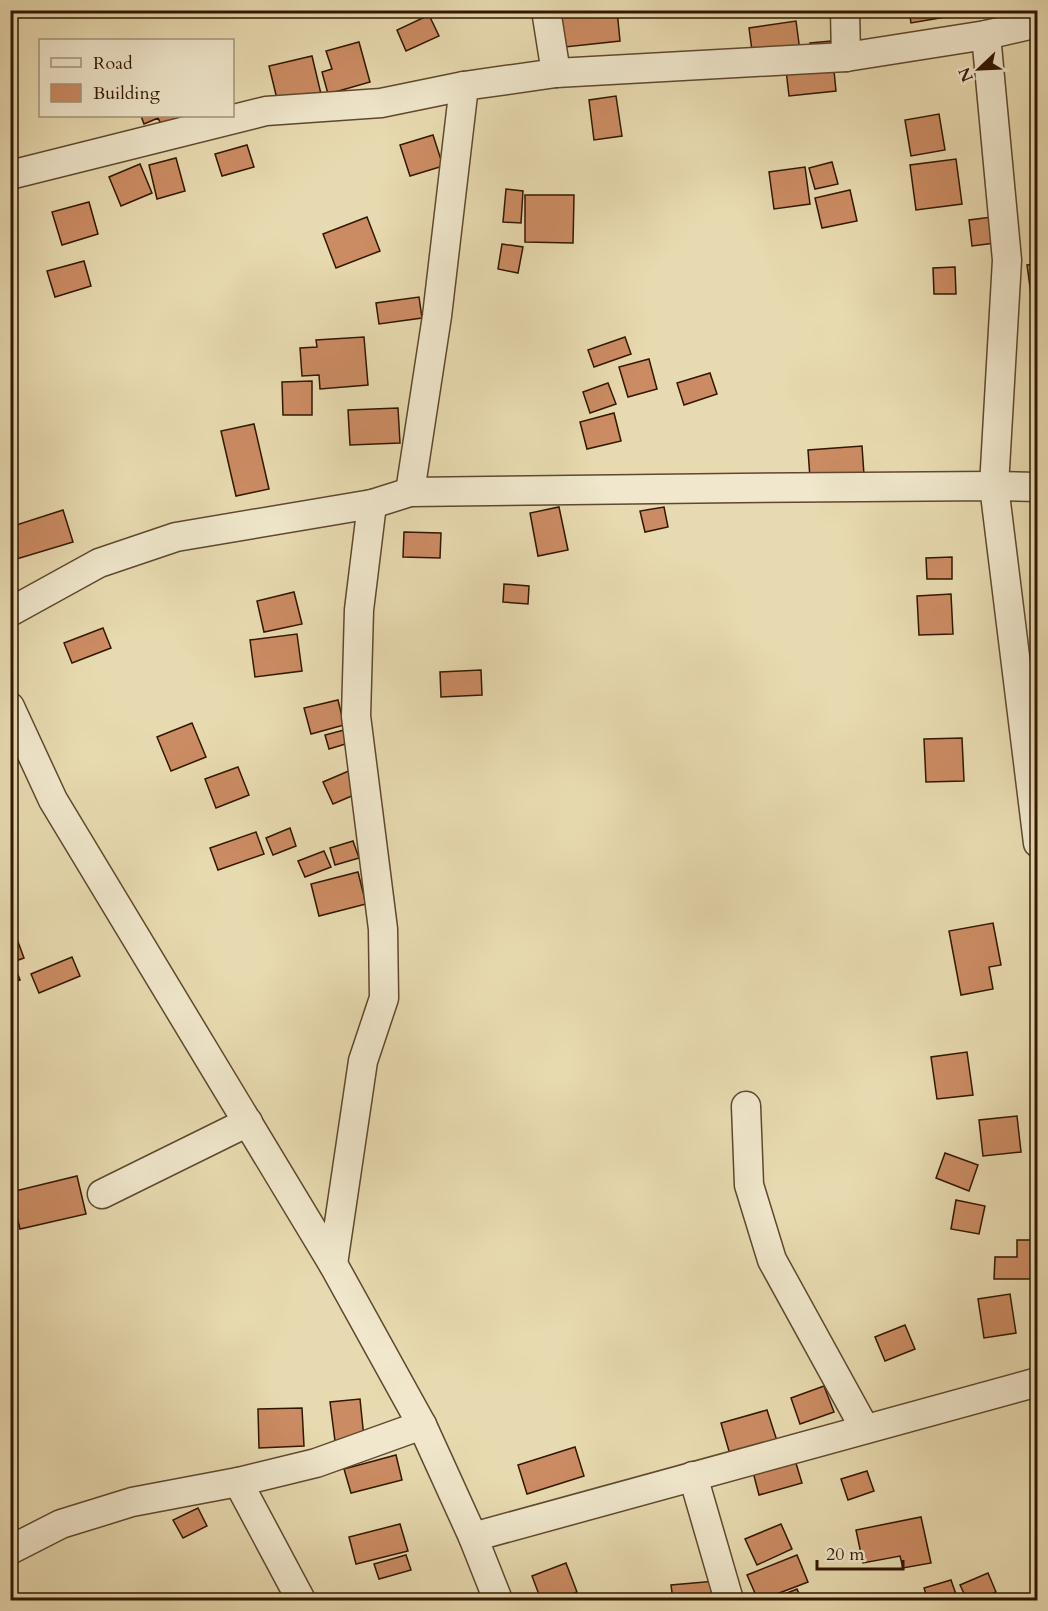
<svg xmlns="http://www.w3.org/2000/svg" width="1048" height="1611" font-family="Cardo,serif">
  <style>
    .building { fill: #cc8c63; stroke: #311701; stroke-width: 1.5 }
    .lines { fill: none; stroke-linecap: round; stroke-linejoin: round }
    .minor-casing { stroke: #5f482d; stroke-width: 31 }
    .minor { stroke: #f0e7cc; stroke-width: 28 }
  </style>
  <rect width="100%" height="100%" fill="#e8dab0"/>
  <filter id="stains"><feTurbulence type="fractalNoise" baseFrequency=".00333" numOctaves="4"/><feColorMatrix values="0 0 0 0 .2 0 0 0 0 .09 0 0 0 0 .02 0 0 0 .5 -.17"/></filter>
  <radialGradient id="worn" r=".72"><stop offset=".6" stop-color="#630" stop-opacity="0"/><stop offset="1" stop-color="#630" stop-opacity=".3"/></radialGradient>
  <g class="building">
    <path d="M561,10H617L620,41L565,47Z"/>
    <path d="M909,10H957V15L911,23Z"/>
    <path d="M1000,10H1026L1027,19L1001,20Z"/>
    <path d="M429,15L439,36L406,51L397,30Z"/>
    <path d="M796,21L802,66L755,73L749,28Z"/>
    <path d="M831,41L836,91L789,96L786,70L812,67L810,43Z"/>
    <path d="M359,42L370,82L328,94L322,72L332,69L326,51Z"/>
    <path d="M312,56L321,94L278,103L269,66Z"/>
    <path d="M616,96L622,136L594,140L589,100Z"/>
    <path d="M939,114L945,150L911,156L905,120Z"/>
    <path d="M141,116H183L161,124L158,118L144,124Z"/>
    <path d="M433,135L443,166L410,176L400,145Z"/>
    <path d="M247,145L254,167L222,176L215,154Z"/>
    <path d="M176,158L185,191L157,199L149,165Z"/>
    <path d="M956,159L962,204L916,210L910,165Z"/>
    <path d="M832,162L838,184L815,189L809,168Z"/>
    <path d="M140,164L152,193L121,206L109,177Z"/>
    <path d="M805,167L810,204L774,209L769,172Z"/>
    <path d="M506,189L523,191L521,223L503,222Z"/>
    <path d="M850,190L857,221L822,228L815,198Z"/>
    <path d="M525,195H574L573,243L525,242Z"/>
    <path d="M89,202L98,234L62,245L52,212Z"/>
    <path d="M367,217L380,251L336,268L323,234Z"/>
    <path d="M992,217L995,243L972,246L969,220Z"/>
    <path d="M502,244L523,247L518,273L498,269Z"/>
    <path d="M84,261L91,286L55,297L47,271Z"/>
    <path d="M1038,264V301L1032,302L1027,265Z"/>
    <path d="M955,267L956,294H934L933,268Z"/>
    <path d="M419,297L422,318L379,324L376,303Z"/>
    <path d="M364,337L368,385L320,389L319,375L302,376L300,348L317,347L316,340Z"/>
    <path d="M625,337L631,354L594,367L588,350Z"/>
    <path d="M649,359L657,389L628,397L619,367Z"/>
    <path d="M710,373L717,394L684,405L677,383Z"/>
    <path d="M312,381V415H283L282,382Z"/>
    <path d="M608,383L616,404L590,413L583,392Z"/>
    <path d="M398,408L400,443L350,445L348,410Z"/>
    <path d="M614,413L621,441L587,449L580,422Z"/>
    <path d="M254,424L269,489L236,496L221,431Z"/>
    <path d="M862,446L864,475L810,478L808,450Z"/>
    <path d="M559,507L568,550L538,556L530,513Z"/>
    <path d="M664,507L668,527L645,532L640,511Z"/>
    <path d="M63,510L73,542L10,561V527Z"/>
    <path d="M404,532L441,533L440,558L403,557Z"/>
    <path d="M952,557V579H927L926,558Z"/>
    <path d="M504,584L529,586L528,604L503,602Z"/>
    <path d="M294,592L302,624L264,632L257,601Z"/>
    <path d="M951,594L953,634L919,635L917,596Z"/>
    <path d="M103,628L111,648L72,663L64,643Z"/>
    <path d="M297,634L302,671L255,677L250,640Z"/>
    <path d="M481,670L482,695L441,697L440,672Z"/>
    <path d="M338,700L344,725L311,734L304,708Z"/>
    <path d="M192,723L206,757L171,771L157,737Z"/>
    <path d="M348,729L352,742L329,749L325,735Z"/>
    <path d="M962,738L964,781L926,782L924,739Z"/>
    <path d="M238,767L249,795L216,808L205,779Z"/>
    <path d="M351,770L361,792L333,804L323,782Z"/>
    <path d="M290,828L296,846L273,855L266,838Z"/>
    <path d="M256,832L264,854L218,870L210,848Z"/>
    <path d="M353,841L359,858L335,865L330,848Z"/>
    <path d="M324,851L331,867L305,877L298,861Z"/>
    <path d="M358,872L366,904L319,916L311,884Z"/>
    <path d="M993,923L1001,965L989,967L993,989L961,995L949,931Z"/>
    <path d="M14,931L24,958L13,962L20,980L10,983V933Z"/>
    <path d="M72,957L80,976L39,993L31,974Z"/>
    <path d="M967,1052L973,1095L937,1099L931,1057Z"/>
    <path d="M1017,1116L1021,1152L983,1156L979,1120Z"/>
    <path d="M945,1153L978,1165L969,1191L936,1178Z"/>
    <path d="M77,1176L86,1214L20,1229L11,1192Z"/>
    <path d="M1037,1186H1038V1225H1034Z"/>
    <path d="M956,1200L985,1206L979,1234L951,1229Z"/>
    <path d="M1017,1240H1038V1279H994L995,1257H1017Z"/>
    <path d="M1010,1294L1016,1333L984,1338L978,1299Z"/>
    <path d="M905,1325L915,1349L885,1361L875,1337Z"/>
    <path d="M824,1386L834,1412L800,1424L791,1398Z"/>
    <path d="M360,1399L364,1438L335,1441L330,1402Z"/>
    <path d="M302,1408L304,1446L259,1448L258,1409Z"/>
    <path d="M767,1410L778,1444L731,1458L721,1423Z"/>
    <path d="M575,1447L584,1476L527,1494L518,1465Z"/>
    <path d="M396,1455L402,1480L351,1493L344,1469Z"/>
    <path d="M795,1460L802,1483L759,1495L753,1472Z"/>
    <path d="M867,1471L874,1491L848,1500L841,1479Z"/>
    <path d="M198,1508L207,1526L183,1538L173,1520Z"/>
    <path d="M921,1517L931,1563L903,1568L900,1556L863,1563L856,1530Z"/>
    <path d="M400,1524L408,1551L356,1564L349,1537Z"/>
    <path d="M781,1524L792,1549L757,1565L745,1539Z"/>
    <path d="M406,1555L411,1570L379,1579L374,1564Z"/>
    <path d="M797,1555L808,1582L761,1600H758L747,1575Z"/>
    <path d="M566,1563L577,1592L554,1600H541L532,1576Z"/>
    <path d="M988,1573L996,1592L976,1600H967L960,1585Z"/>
    <path d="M951,1580L958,1600H928L924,1588Z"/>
    <path d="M716,1581L718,1600H673L671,1585Z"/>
    <path d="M797,1589L802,1600H770Z"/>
  </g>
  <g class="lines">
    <defs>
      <g id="minor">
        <path d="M546,10L556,73"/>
        <path d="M845,10L846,57"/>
        <path d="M986,35L1007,260L994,486L1038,843"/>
        <path d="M10,175L266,111L381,103L464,86L556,73L846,57L986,35L1038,23"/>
        <path d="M410,492L437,316L464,86"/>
        <path d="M10,612L99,563L176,537L372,504L410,492L739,488L994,486L1038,487"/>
        <path d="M10,707L53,800L333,1264L422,1425L473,1537L498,1600"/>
        <path d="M746,1106L749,1185L772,1260L865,1429"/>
        <path d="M102,1194L248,1122"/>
        <path d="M333,1264L363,1061L384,998L383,929L356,716L359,610L372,504"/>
        <path d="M693,1476L729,1600"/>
        <path d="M238,1482L301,1600"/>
        <path d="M473,1537L1038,1382"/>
        <path d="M10,1550L61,1524L132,1502L238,1482L316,1463L422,1425"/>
      </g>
    </defs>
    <use href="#minor" class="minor-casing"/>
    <use href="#minor" class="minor"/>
  </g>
  <rect width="1048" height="1611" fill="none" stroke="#e8dab0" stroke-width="36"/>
  <rect x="12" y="12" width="1024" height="1587" fill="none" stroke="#311701" stroke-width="3"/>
  <rect x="18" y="18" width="1012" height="1575" fill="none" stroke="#311701" stroke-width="1.5"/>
  <rect x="39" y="39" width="195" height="78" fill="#f0e7cc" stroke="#a4947b" stroke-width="1.5"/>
  <rect x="51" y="58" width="30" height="9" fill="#f0e7cc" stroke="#a4947b" stroke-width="1.5"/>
  <text x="93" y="69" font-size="18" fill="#311701">Road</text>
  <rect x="51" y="84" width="30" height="18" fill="#cc8c63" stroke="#a4947b" stroke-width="1.5"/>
  <text x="93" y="99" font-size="18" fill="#311701">Building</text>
  <g transform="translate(979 69) rotate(247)" stroke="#f0e7cc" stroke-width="4.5" paint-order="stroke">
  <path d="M0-4.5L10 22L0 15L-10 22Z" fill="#311701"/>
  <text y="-9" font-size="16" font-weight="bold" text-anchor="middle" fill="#311701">N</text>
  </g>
  <path d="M817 1560v9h86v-9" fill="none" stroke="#311701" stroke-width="3"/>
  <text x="826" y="1560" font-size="18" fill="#311701" stroke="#f0e7cc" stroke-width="4.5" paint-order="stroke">20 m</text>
  <rect width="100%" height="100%" filter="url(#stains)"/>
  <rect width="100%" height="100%" fill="url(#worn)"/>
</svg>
